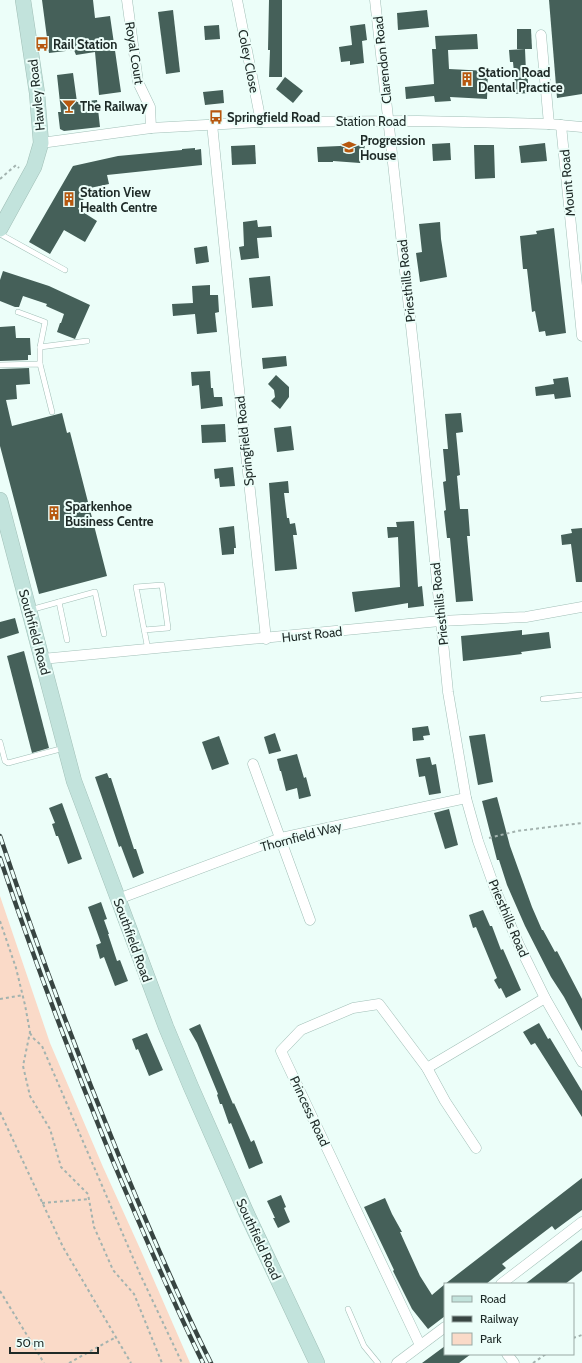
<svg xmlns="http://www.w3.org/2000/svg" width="582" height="1363" font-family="Cabin,sans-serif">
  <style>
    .green { fill: #fadac8 }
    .building { fill: #456059 }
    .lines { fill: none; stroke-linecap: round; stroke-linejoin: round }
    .service-casing { stroke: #a1bfb7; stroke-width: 6 }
    .minor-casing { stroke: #a1bfb7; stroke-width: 11 }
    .secondary-casing { stroke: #a1bfb7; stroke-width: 16 }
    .path { stroke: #a3b3af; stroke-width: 2; stroke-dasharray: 3 3; stroke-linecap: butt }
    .service { stroke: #fff; stroke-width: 5 }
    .minor { stroke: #fff; stroke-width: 10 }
    .secondary { stroke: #c2e3dc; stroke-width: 15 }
    .rail-casing { stroke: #384542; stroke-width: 4.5 }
    .rail { stroke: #ecfef9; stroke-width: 3; stroke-dasharray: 9; stroke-linecap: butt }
    .labels { text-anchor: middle; stroke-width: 4; stroke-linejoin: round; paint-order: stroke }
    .poi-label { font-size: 13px; font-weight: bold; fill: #1e2a27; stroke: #ecfef9; text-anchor: start }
    .street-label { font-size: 13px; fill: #1e2a27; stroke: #ecfef9 }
  </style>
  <rect width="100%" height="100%" fill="#ecfef9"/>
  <path class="green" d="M0,896L50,1043L103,1167L142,1253L190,1363H0Z"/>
  <g class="building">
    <path d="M42,0H93L95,18L110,16L121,92L99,95L95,52L76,55L74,50L49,53Z"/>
    <path d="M269,0H282V77H269L270,50H268Z"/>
    <path d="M549,0H582V94L557,98Z"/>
    <path d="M173,10L180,72L166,74L158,12Z"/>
    <path d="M427,10L429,27L398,30L397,13Z"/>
    <path d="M365,24L367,40L362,41L364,63L350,65V61L341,62L339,47L352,45L350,26Z"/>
    <path d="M219,25L220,39L205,40L204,26Z"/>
    <path d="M517,29H531L532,49H517Z"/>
    <path d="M477,34L478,49L448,50L449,69L488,71L487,99L450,97L451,101L435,102L434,96L406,99L405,87L434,84L432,49H436L435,36Z"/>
    <path d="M525,49L526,72H527L529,93L516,94L513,62H510L509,50Z"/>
    <path d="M73,73L77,102L97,100L100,127L64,131L60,129L58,112H61L57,75Z"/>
    <path d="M285,77L303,91L293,103L276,89Z"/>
    <path d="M223,90L224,103L205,105L203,92Z"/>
    <path d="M341,143L365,146L360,163L333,161V162H318L317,147L340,146Z"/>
    <path d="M450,143L451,160L433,161L432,144Z"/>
    <path d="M545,143L547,161L521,163L519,146Z"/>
    <path d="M255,145L256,164L232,165L231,146Z"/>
    <path d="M474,145H494L495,178L475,179Z"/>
    <path d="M195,148V150L201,149L202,165L107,175L109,184L90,188L78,209L97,221L85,242L64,230L50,254L29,242L73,166L118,156L182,150V149Z"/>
    <path d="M257,220L258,227L271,226L272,237L257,238L259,258L241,260L239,247L244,246L243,222Z"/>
    <path d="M440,222L441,239L447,277L420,282L416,253L422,252L419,224Z"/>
    <path d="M554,228L566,333L546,336L545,331L539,332L535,311L532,312L527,269H523L520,236L537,234L536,231Z"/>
    <path d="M207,246L209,262L196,264L194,248Z"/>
    <path d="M3,271L49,286L90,305L75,339L57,332L60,323H62H61L64,314L46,306L47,304L23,296L19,307H15L0,301V280Z"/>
    <path d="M270,276L273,306L252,308L249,278Z"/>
    <path d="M210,285V295H218L219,312L215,313L217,332L197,334L195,314L173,316L172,304L193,303L192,286Z"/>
    <path d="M15,326L16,338H30L31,355H28V360L0,361V327Z"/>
    <path d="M286,356L287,366L263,369L262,358Z"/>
    <path d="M29,368L30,384L16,385L17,399L6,400L12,426L62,413L67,433L70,432L107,576L39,594L0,446V369Z"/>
    <path d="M210,371L211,388H213L214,397H222L223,406L201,409L199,385L192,386L191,372Z"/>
    <path d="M276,375L289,387V397L280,409L271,401L275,397L274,390L268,384Z"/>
    <path d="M568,377L571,397L555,399L554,394L536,396L535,387L554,384L553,379Z"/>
    <path d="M461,413L463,432L456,433L460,475L457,476L460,509H468L470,536H467L473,601L456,602L450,538H447L444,511L446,510L443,482L446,481L443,449H448L445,414Z"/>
    <path d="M225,424L226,442L202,443L201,425Z"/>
    <path d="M291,426L294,450L277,452L274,428Z"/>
    <path d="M233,467L235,486L220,487L219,478L215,479L214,469Z"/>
    <path d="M288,481L289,493H284L287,518H289L290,524L295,523L297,535H293L297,569L275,571L269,483Z"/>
    <path d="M414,521L418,587L422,586L424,606L408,608V603L355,612L352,592L400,587L398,537L388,538L387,527H397L396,522Z"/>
    <path d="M234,526L236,548H234V554L222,555L219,528Z"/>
    <path d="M582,528V582H576L571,544L562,545L561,535L572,533L571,529Z"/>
    <path d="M15,618L19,633L0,639V622Z"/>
    <path d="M522,630V635L549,632L551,648L521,652L522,654L463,661L461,636Z"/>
    <path d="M24,651L49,748L32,753L7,656Z"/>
    <path d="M428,726L430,735L423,736L424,740L413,741L412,728Z"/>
    <path d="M275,733L281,751L269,754L264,737Z"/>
    <path d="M485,734L493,782L478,785L469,736Z"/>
    <path d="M219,736L229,764L212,770L202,742Z"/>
    <path d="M297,754L304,778L306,777L311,796L299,799L297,788L286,791L281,771H280L277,759Z"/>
    <path d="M430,757L432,765L436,764L441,793L429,795L425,776L419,777L416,759Z"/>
    <path d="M107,773L109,778H111L134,849H136L144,873L133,878L121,846L119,847L95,777Z"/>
    <path d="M497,797L510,846L532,907L542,930H543L555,952L557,951L582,999V1031L564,997L551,977L525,926L507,885L499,860H497L482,801Z"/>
    <path d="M62,803L82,859L68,864L58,836H56L52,824L55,823L49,808Z"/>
    <path d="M449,809L458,845L445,849L434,813Z"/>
    <path d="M101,902L107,919L104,920L109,934H108L117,961L120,960L128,981L115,986L104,957L100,959L96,945L101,943L88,907Z"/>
    <path d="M483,910L490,926H492L501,950L503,949L521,990L506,998L501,988L499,989L494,980L497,978L476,927L473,928L469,915Z"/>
    <path d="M539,1023L548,1039L550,1038L582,1091V1117L535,1043L531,1045L523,1032Z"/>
    <path d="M200,1024L233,1104L234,1103L251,1142L254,1140L263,1163L249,1169L231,1123L229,1124L222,1104H220L217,1095L218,1094L197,1043L189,1029Z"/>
    <path d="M147,1033L163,1070L149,1076L138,1049L136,1050L132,1039Z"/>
    <path d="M582,1178V1210L555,1230L552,1226L502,1264L506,1268L486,1284H445Z"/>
    <path d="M281,1195L286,1207L284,1208L290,1222L278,1228L273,1218H275L267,1201Z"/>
    <path d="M385,1198L392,1214L402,1232H400L420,1276L432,1295L445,1284V1316L428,1329L412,1309L393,1271L394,1270L364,1207Z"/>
    <path d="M582,1240V1271L565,1284H525Z"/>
    <path d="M445,1346V1354H471L459,1363H422Z"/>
  </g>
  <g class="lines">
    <defs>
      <g id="service">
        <path d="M0,234L65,270"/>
        <path d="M18,312L45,322L40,347"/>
        <path d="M40,364V347L87,341"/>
        <path d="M0,365L40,364L52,412"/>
        <path d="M59,602L67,640"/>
        <path d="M30,610L95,592L104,634"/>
        <path d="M144,630L168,628L162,585L136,587L148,650"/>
        <path d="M543,699L582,695"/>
        <path d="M0,742L5,761L8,763L64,748"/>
        <path d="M348,1309L364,1346L378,1363"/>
      </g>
      <g id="minor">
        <path d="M127,0L138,82L150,107L151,128"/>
        <path d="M237,0L261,122"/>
        <path d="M375,0L416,371L448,692L466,798L478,841L495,889L519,945L545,998L582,1062"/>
        <path d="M541,35L549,124"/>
        <path d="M212,124L236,361L266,639"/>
        <path d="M561,125L582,336"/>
        <path d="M41,143L151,128L261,122L418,121L549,124L582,127"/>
        <path d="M42,659L440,621L526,617L582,607"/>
        <path d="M253,764L310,920"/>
        <path d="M118,899L281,838L466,798"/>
        <path d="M427,1068L545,998"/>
        <path d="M501,1284L582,1222"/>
        <path d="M420,1345L281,1051L301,1030L353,1008L379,1004L427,1068L445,1101L476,1148"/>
        <path d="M507,1354L514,1363"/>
        <path d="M397,1363L445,1327"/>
      </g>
      <g id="secondary">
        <path d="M0,229L34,167L41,143L37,93L23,0"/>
        <path d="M0,500L74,781L166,1027L191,1087L246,1212L317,1363"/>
      </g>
    </defs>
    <use href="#service" class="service-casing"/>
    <use href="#minor" class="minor-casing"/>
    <use href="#secondary" class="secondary-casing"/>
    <g class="path">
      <path d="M0,179L16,165L19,168"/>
      <path d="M489,838L517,831L582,823"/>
      <path d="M0,921L16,968L25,1005L30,1032L23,1066L30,1096L50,1129L61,1167L88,1194L94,1227L113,1270L134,1294L162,1363"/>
      <path d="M0,999L23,995"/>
      <path d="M30,1033L33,1038L42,1046L140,1274L182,1363"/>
      <path d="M0,1112L63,1247L131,1363"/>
      <path d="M42,1203L89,1199"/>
      <path d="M0,1291L44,1363"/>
      <path d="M573,1338L582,1335"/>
      <path d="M69,1363L116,1337"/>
      <path d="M533,1363L546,1354"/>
    </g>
    <use href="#service" class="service"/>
    <use href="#minor" class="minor"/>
    <use href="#secondary" class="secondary"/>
    <defs>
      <g id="rail">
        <path d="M0,836C36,944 76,1051 119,1156C148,1226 177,1295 211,1363"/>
        <path d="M0,858C34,960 72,1060 112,1159C141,1228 170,1296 203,1363"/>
      </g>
    </defs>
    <use href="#rail" class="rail-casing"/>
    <use href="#rail" class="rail"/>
  </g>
  <defs>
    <symbol id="bus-bare" viewBox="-9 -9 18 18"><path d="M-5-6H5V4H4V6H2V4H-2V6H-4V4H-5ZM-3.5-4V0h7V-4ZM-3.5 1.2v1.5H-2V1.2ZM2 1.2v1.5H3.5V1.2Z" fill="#b7580f" stroke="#ecfef9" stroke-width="2.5" paint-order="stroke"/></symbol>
    <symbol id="building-bare" viewBox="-9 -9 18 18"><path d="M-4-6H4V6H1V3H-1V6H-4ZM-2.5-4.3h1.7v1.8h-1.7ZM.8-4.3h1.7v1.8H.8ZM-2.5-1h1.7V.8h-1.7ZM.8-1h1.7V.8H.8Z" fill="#b7580f" stroke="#ecfef9" stroke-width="2.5" paint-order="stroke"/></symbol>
    <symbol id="bar-bare" viewBox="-9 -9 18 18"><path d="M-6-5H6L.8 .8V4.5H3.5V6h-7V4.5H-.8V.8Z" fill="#b7580f" stroke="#ecfef9" stroke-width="2.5" paint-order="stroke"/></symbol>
    <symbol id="school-bare" viewBox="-9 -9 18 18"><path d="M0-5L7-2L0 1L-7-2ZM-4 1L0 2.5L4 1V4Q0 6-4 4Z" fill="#b7580f" stroke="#ecfef9" stroke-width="2.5" paint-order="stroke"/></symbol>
  </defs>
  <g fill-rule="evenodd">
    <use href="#bus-bare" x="32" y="34" width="20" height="20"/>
    <use href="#building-bare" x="457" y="69" width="20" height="20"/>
    <use href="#bar-bare" x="59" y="96" width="20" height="20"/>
    <use href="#bus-bare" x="206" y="107" width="20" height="20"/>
    <use href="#school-bare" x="339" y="137" width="20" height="20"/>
    <use href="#building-bare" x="59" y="189" width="20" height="20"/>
    <use href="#building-bare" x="44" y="503" width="20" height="20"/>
  </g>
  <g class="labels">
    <g class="poi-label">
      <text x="53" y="49">Rail Station</text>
      <text x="478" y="77">Station Road<tspan x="478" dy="15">Dental Practice</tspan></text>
      <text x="80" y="111">The Railway</text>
      <text x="227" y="122">Springfield Road</text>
      <text x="360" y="145">Progression<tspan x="360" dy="15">House</tspan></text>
      <text x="80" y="197">Station View<tspan x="80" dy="15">Health Centre</tspan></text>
      <text x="65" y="511">Sparkenhoe<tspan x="65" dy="15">Business Centre</tspan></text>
    </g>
    <g class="street-label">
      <text transform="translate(135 53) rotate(81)" y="5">Royal Court</text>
      <text transform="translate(382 60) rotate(-96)" y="5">Clarendon Road</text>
      <text transform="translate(249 61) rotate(79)" y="5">Coley Close</text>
      <text transform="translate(36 95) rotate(-96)" y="5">Hawley Road</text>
      <text x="371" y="126">Station Road</text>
      <text transform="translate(567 183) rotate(-95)" y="5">Mount Road</text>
      <text transform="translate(406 281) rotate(-96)" y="5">Priesthills Road</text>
      <text transform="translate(244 441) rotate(-96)" y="5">Springfield Road</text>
      <text transform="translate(439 604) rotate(-96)" y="5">Priesthills Road</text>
      <text transform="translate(35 632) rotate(75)" y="5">Southfield Road</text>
      <text transform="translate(312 634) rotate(-6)" y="5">Hurst Road</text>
      <text transform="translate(301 836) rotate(-15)" y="5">Thornfield Way</text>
      <text transform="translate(509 918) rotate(67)" y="5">Priesthills Road</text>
      <text transform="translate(133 940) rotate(70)" y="5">Southfield Road</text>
      <text transform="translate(310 1111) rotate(65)" y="5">Princess Road</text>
      <text transform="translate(259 1239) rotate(65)" y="5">Southfield Road</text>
    </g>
  </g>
  <rect x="444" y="1283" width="130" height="72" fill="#ecfef9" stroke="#9aa9a5"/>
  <rect x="452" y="1296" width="20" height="6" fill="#c2e3dc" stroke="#9aa9a5"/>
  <text x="480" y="1303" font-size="12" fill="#1e2a27">Road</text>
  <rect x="452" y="1316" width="20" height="6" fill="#384542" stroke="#9aa9a5"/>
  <text x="480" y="1323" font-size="12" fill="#1e2a27">Railway</text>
  <rect x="452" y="1333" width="20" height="12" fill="#fadac8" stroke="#9aa9a5"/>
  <text x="480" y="1343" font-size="12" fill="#1e2a27">Park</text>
  <path d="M10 1347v6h88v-6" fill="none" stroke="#1e2a27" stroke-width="2"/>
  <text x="16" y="1347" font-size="12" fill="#1e2a27" stroke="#ecfef9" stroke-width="3" paint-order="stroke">50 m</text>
</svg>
